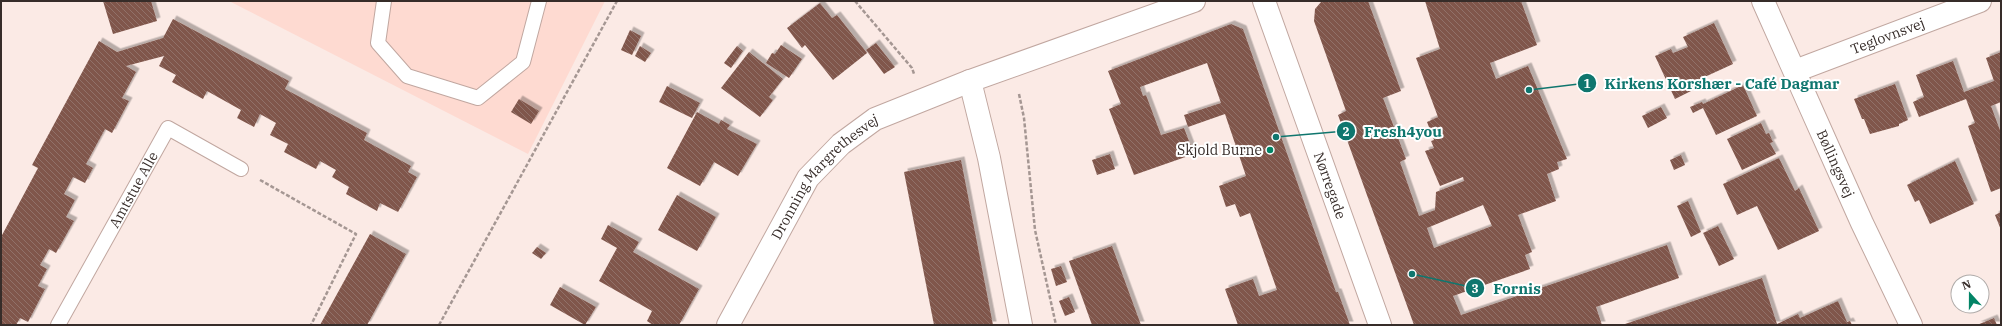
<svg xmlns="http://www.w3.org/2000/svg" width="2002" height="326" font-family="'IBM Plex Serif',serif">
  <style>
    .built { fill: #fedad1 }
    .building { fill: url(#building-back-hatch); fill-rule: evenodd; filter: url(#shadow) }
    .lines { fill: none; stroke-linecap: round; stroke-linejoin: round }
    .service-casing { stroke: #c1a7a0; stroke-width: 16 }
    .minor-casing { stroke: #c1a7a0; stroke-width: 24 }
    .path { stroke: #a59793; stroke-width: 2.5; stroke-dasharray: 4 2; stroke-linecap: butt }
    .service { stroke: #fff; stroke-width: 14 }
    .minor { stroke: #fff; stroke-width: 22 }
    .poi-dot { fill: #028466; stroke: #fff; stroke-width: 1.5 }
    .labels { text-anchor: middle; stroke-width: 4; stroke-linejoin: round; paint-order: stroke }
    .street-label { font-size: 14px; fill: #362c29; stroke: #fff }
    .poi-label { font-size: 14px; fill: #362c29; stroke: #fff; text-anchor: end }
    .leader { fill: none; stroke: #0f766e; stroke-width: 1.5 }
    .callout-dot { fill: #0f766e; stroke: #fff; stroke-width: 1.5 }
    .mark-label { font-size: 12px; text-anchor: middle; font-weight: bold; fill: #fff }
    .callout-label { font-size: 15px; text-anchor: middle; font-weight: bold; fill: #0f766e; stroke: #fff; stroke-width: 4; stroke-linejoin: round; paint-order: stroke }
  </style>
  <defs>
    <pattern id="building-back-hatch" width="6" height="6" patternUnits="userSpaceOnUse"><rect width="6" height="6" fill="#80574c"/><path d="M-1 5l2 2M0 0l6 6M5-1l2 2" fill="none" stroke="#917169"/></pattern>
    <filter id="shadow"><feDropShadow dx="3.5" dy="-3.5" stdDeviation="0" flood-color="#0004"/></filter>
  </defs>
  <rect width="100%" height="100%" fill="#fbeae5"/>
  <path class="built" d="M229,1H605L528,154Z"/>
  <g class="building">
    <path d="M103,1H151L157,21L113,34Z"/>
    <path d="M1322,1H1368L1401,91L1383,98L1406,159L1400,162L1419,216L1435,210L1436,192L1464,181L1463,177L1440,186L1425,151L1434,148L1431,141L1434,140L1427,122L1438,117L1416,58L1440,49L1425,1H1521L1537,45L1490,63L1496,79L1528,66L1567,159L1557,162L1559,169L1547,174L1556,201L1518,215L1532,252L1525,255L1530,269L1453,296L1461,315L1667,245L1679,278L1596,307L1602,325H1414L1338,115L1346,111L1314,21L1315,9ZM1483,205L1492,226L1434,248L1427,228Z"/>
    <path d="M820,3L832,18L837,15L867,53L833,80L805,45L802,48L787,28Z"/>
    <path d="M173,19L289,81L285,89L367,133L364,140L411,166L408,172L417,177L398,212L380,203L377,211L346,194L349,187L332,177L336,170L320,161L316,169L284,152L288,144L270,135L276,123L260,114L254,127L237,118L241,110L207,91L203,99L172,82L176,75L159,66L164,56L126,66L136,72L122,98L129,101L112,133L105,129L86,164L93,168L85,183L73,177L64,194L75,200L66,217L74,221L56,253L49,249L40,265L47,269L38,286L45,289L28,322L20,318L16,325H1V237L38,168L32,165L99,41L117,52L163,38Z"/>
    <path d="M1714,23L1733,64L1696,81L1699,87L1675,99L1655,56L1671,49L1673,53L1688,47L1683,37Z"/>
    <path d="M1231,24L1243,29L1336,292H1338L1350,325H1238L1225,289L1253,279L1259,296L1277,290L1250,213L1240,217L1235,204L1226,207L1219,186L1246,176L1225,114L1188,127L1184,115L1221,103L1207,63L1140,87L1143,96L1146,95L1161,135L1184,128L1194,154L1134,175L1109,109L1121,104L1108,71Z"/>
    <path d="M630,30L641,36L632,55L621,50Z"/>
    <path d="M876,43L895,67L884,74L866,50Z"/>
    <path d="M781,45L802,59L789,78L766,63L772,53L775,54Z"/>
    <path d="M640,46L651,53L645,62L635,56Z"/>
    <path d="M737,46L743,51L731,68L724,63Z"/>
    <path d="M749,52L783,79L769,97L773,100L760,117L721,88Z"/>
    <path d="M2001,52V102L1991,106L2001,133V188L1991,192L1968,126L1975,123L1966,99L1919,117L1913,102L1924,97L1916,75L1953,61L1964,92L1994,81L1986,58Z"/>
    <path d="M1895,84L1908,120L1899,124V126L1870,134L1864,119H1862L1854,99Z"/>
    <path d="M1743,85L1757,116L1716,135L1703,108L1693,113L1690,107L1702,102L1703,104Z"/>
    <path d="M667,86L700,103L692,118L659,102Z"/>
    <path d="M519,99L539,111L531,124L511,112Z"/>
    <path d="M1661,107L1667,118L1648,128L1642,116Z"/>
    <path d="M697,112L719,124L721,120L730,125L727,129L757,144L738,176L714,162L700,186L667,168Z"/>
    <path d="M1761,123L1766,134L1769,133L1773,142L1770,143L1776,154L1742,170L1727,139Z"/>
    <path d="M1110,154L1115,169L1097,175L1092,160Z"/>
    <path d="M1681,155L1685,165L1674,170L1670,160Z"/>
    <path d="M1779,158L1795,191L1799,188L1819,231L1778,250L1757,206L1737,215L1723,184Z"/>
    <path d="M961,160L993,325H934L904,172Z"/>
    <path d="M1955,161L1974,204L1930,224L1919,200L1915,202L1907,185Z"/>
    <path d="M677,195L716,217L697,251L658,230Z"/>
    <path d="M1688,201L1701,232L1691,237L1677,206Z"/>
    <path d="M2001,212V230L1995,215Z"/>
    <path d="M608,225L639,242L633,252L699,289L679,325H653L647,321L652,311L599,281L617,248L601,239Z"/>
    <path d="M1718,226L1734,259L1719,266L1703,233Z"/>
    <path d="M370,234L406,254L367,325H320Z"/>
    <path d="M1112,246L1141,325H1092L1069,261Z"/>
    <path d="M537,247L546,253L541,259L532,253Z"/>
    <path d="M1061,266L1067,282L1056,286L1051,269Z"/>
    <path d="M1762,278L1777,324L1798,314L1800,318L1838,301L1847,322L1850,321L1852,325H1622Z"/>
    <path d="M560,287L596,307L585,325L550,305Z"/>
    <path d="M1069,297L1075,312L1065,316L1059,301Z"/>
    <path d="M1994,318L1997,325H1977Z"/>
  </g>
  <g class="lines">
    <defs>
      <g id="service">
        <path d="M384,1L378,43L407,76L478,98L523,62L539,1"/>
        <path id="s1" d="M58,325L168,128L241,169"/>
      </g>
      <g id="minor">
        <path id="s2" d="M1264,1L1380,325"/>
        <path id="s3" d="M1763,1L1862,223L1911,325"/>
        <path id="s4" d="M1795,71L1980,1"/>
        <path d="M970,81L989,158L1021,325"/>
        <path id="s5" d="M728,325L808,178L841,144L875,119L970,81L1194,1"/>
      </g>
    </defs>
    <use href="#service" class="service-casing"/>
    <use href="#minor" class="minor-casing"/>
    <g class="path">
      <path d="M855,1L912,68L914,74"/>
      <path d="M1019,94L1024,118L1035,230L1056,325"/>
      <path d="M260,180L356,234L311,325"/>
      <path d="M439,325L617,1"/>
    </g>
    <use href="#service" class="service"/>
    <use href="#minor" class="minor"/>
  </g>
  <circle class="poi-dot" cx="1270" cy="150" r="4"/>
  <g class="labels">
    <g class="street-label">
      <text dy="5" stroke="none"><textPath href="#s4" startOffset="99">Teglovnsvej</textPath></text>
      <text dy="5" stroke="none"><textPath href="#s3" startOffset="178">Bøllingsvej</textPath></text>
      <text dy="5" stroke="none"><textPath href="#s5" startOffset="179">Dronning Margrethesvej</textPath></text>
      <text dy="5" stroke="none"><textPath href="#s2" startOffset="196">Nørregade</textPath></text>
      <text dy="5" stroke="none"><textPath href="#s1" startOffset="155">Amtstue Alle</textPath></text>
    </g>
    <g class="poi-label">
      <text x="1262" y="155">Skjold Burne</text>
    </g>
  </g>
  <path class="leader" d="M1529 90L1587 83M1276 137L1346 131M1412 274L1475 288"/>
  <g class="callout-dot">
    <circle cx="1529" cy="90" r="4"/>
    <circle cx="1276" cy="137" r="4"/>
    <circle cx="1412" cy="274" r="4"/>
    <circle cx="1587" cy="83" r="10"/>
    <circle cx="1346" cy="131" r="10"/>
    <circle cx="1475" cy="288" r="10"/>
  </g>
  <g class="mark-label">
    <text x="1587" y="88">1</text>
    <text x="1346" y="136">2</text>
    <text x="1475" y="293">3</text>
  </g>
  <g class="callout-label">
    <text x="1722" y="89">Kirkens Korshær - Café Dagmar</text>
    <text x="1403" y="137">Fresh4you</text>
    <text x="1517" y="294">Fornis</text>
  </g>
  <rect width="2002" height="326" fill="none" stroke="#362c29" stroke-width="4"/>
  <g transform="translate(1970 294) rotate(339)"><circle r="19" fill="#ffffff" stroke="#afaba9"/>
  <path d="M0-3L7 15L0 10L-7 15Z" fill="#028466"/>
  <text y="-6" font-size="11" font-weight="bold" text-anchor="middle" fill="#362c29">N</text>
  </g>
</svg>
